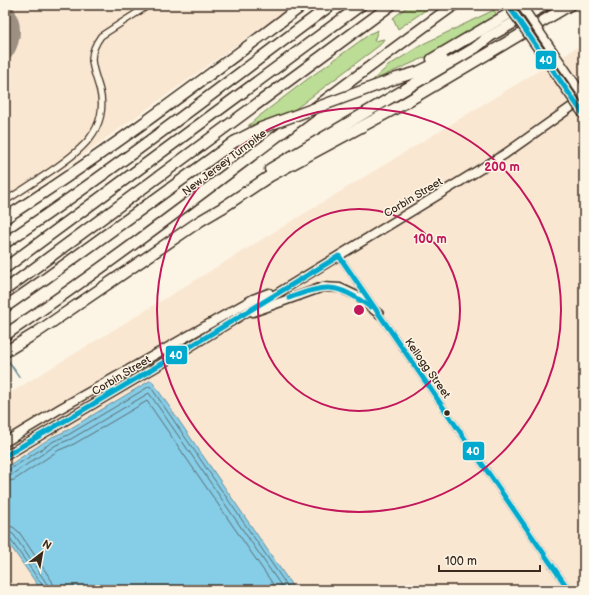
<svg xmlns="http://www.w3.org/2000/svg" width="589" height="595" font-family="'Balsamiq Sans',sans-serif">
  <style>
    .built { fill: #fae7d2 }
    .green { fill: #bcdd96; stroke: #7c845a }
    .water { fill: #86cde7; stroke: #688c97 }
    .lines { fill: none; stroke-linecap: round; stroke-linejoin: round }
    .shore { stroke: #596b6e; stroke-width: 1 }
    .stream { stroke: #688c97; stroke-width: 2 }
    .taxiway { stroke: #9c9082; stroke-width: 18 }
    .street-casing { stroke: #3b2a1e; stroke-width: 8 }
    .secondary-casing { stroke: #3b2a1e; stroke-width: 11 }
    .highway-casing { stroke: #3b2a1e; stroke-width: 13 }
    .street { stroke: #fcf5e5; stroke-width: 5.5 }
    .secondary { stroke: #fcf5e5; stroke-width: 8 }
    .highway { stroke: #fcf5e5; stroke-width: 10 }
    .secondary-bridge-casing { stroke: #3b2a1e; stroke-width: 11; stroke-linecap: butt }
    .highway-bridge-casing { stroke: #3b2a1e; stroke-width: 13; stroke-linecap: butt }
    .secondary-bridge { stroke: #fcf5e5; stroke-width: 8 }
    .highway-bridge { stroke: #fcf5e5; stroke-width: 10 }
    .bus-1-casing { stroke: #fcf5e5; stroke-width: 8 }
    .bus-1 { stroke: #00a9ce; stroke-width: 5 }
    .ring { fill: none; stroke: #c2185b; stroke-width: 2 }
    .bus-dot { fill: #3b2a1e; stroke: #fcf5e5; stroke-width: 1.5 }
    .labels { text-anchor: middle; stroke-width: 3; stroke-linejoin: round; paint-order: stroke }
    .street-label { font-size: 11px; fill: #3b2a1e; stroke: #fcf5e5 }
    .centre { fill: #c2185b; stroke: #fcf5e5; stroke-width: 2 }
    .ring-label { font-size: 12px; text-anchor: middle; font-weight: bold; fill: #c2185b; stroke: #fcf5e5; stroke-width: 3; stroke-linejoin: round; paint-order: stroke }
    .line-badge { stroke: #fcf5e5; stroke-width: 1.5 }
    .badge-label { font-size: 11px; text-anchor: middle; font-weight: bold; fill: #fff }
  </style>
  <rect width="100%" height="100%" fill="#fcf5e5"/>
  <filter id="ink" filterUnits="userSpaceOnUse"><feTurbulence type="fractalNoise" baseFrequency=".025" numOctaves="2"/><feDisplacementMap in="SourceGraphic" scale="8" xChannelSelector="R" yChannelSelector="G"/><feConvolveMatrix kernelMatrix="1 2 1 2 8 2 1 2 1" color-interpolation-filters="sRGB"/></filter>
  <g filter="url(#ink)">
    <g class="built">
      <path d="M5,5H293L56,174L5,207Z"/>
      <path d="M584,43V590H295L151,380L66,431L52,437L5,468V396Z"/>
      <path d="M5,538L41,590H5Z"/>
    </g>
    <g class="green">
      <path d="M409,5H433L398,29L393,18Z"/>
      <path d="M494,10L497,16L430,55L372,81L388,66L423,44Z"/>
      <path d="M378,30L374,41L384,39L380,45L290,113L248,126L258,117L305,81L371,33Z"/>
    </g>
    <path class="water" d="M151,380L295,590H41L5,538V468L52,437L66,431Z"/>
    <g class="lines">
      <g class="shore">
        <path d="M5,471L9,470L54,441L68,435L150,386L290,590"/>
        <path d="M5,476L11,475L56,445L71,439L149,393L284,590"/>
        <path d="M5,482L14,480L59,450L74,444L147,401L277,590"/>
        <path d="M5,526L13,527L19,532L52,581L55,590"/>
        <path d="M5,532H10L14,535L47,584L49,590"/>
        <path d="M5,537L10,539L43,586L44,590"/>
      </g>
      <path class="stream" d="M7,359L19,377"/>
      <path class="taxiway" d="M5,11C13,24 13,38 5,51"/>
      <defs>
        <g id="street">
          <path d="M5,201C21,191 36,181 51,171C80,151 109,130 100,91C94,68 85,58 101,36L149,5"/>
          <path d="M339,256L569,590"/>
        </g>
        <g id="secondary">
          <path d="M253,312L323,287L340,288L357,296L379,314"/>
          <path d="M5,442L61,408L253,299L269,293"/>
          <path d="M5,456L178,354L505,154L584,98"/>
        </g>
        <g id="highway">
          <path d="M485,39L545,5"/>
          <path d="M432,59L524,5"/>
          <path d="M397,78L418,72L443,60"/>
          <path d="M270,169L475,48L489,37"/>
          <path d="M5,218C108,152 205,78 303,5"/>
          <path d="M5,243C117,168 223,85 331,5"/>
          <path d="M5,268L361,5"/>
          <path d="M5,290L391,5"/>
          <path d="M5,307L45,279L234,142"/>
          <path d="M5,335C159,231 303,113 454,5"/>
          <path d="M5,352L36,333L200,221L222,208L270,176L398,107L570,5"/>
        </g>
      </defs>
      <use href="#street" class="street-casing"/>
      <use href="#secondary" class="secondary-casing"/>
      <use href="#highway" class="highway-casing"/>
      <use href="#street" class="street"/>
      <use href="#secondary" class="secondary"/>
      <use href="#highway" class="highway"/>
      <defs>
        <g id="secondary-bridge">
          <path d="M508,5L584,115"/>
          <path d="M521,5L584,97"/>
        </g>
        <path id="highway-bridge" d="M234,142L261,128L397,78"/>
      </defs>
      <use href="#secondary-bridge" class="secondary-bridge-casing"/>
      <use href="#highway-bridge" class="highway-bridge-casing"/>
      <use href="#secondary-bridge" class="secondary-bridge"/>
      <use href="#highway-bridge" class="highway-bridge"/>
      <defs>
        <g id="bus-1">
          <path d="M508,5L584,115"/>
          <path d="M289,298C326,284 338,283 370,307"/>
          <path d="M5,456L178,354L339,256L569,590"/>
        </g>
      </defs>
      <use href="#bus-1" class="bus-1-casing"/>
      <use href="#bus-1" class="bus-1"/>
    </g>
  </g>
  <g class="ring">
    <circle cx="359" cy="310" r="101"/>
    <circle cx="359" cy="310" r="202"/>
  </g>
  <circle class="bus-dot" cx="447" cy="413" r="3.5"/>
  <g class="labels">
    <g class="street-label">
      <text transform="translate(224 162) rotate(-37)" y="4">New Jersey Turnpike</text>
      <text transform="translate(413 197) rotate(-31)" y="4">Corbin Street</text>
      <text transform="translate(428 368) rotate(55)" y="4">Kellogg Street</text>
      <text transform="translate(121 375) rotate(-31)" y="4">Corbin Street</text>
    </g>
  </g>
  <circle cx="359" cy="310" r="6" class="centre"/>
  <g class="ring-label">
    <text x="502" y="171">200 m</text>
    <text x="430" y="243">100 m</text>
  </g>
  <g class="line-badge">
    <rect x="535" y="50" width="22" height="20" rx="4" fill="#00a9ce"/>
    <rect x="165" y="345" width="23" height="20" rx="4" fill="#00a9ce"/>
    <rect x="462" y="441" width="23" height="20" rx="4" fill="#00a9ce"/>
  </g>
  <g class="badge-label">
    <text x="546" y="64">40</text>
    <text x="176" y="359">40</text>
    <text x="473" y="455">40</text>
  </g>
  <rect width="589" height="595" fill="none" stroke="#fcf5e5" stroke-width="20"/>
  <rect x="10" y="10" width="569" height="575" fill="none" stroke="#3b2a1e" stroke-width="1.5" filter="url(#ink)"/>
  <g transform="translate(42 553) rotate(31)" stroke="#fcf5e5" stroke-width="3" paint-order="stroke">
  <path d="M0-3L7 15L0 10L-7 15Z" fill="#3b2a1e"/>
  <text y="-6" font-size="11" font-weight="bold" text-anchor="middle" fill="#3b2a1e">N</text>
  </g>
  <path d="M439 565v6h101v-6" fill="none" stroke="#3b2a1e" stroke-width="2"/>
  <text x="445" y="565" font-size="12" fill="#3b2a1e" stroke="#fcf5e5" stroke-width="3" paint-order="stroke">100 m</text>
</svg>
